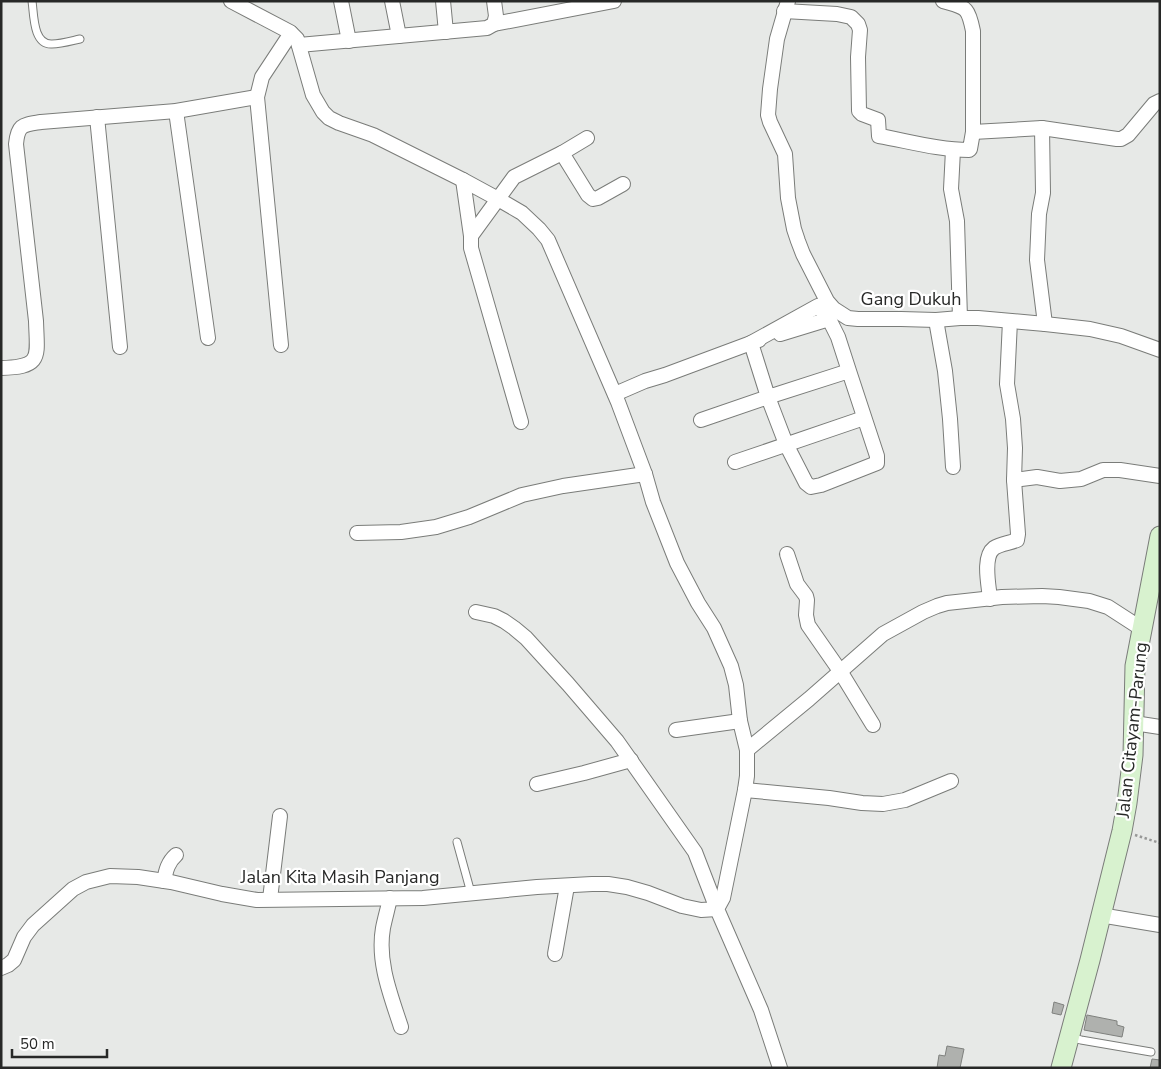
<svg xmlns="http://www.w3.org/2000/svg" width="1161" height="1069" font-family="'Nunito Sans',sans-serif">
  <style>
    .building { fill: #afb1ae; stroke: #7f817e }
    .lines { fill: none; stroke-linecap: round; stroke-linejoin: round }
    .service-casing { stroke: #7a7c79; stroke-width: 9 }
    .minor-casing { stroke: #7a7c79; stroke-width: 16 }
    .secondary-casing { stroke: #7a7c79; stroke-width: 21 }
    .path { stroke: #979897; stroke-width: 2.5; stroke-dasharray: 2.5 2.5; stroke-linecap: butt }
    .service { stroke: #fff; stroke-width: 7 }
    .minor { stroke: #fff; stroke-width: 14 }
    .secondary { stroke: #d8f2cf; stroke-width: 19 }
    .labels { text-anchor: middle; stroke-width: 4.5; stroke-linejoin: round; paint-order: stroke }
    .street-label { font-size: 18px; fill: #272827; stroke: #fff }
  </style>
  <rect width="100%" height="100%" fill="#e7e9e7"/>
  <g class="building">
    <path d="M1054,1002L1064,1005L1061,1015L1052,1013Z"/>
    <path d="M1087,1015L1117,1021V1025L1124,1027L1122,1037L1084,1030Z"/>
    <path d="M947,1046L964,1049L960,1068H937L939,1055L945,1056Z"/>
    <path d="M1152,1059L1160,1060V1068H1150Z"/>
  </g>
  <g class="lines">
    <defs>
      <g id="service">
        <path d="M32,1C34,15 33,45 52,44C61,44 71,41 80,39"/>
        <path d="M457,842L471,893"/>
        <path d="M1070,1037L1081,1040L1151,1052"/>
      </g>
      <g id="minor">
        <path d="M231,1L290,32L297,39L313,95L323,112L329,118L339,123L373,135L463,180L498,199L522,213L539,229L548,240L618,402L645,474L653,502L677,563L698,603L714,628L731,666L736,685L740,721L747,750"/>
        <path d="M341,1L349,41"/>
        <path d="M392,1L399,36"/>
        <path d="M443,1L446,32"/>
        <path d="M788,1L777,39L770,89L768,115L770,122L785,154L788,198L794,229L798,241L803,254L827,301L834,309L848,318L858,319H901L936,320L960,318H978L1045,324L1090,329L1121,336L1160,350"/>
        <path d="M943,1C966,8 968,6 973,31V132L1042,128L1043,193L1039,214L1037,260L1045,324"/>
        <path d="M784,11L837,14L851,17L858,24L860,30L858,57L859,111L862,114L878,120L879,136C908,141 939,150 969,150L970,149L973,132"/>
        <path d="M494,24L614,1"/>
        <path d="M299,45L487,28L494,24L496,16L494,1"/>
        <path d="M176,111L208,338"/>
        <path d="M97,117L120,347"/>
        <path d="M1042,128L1117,139H1121L1128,135L1154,104L1160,101"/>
        <path d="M953,150L951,189L957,221L960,318"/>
        <path d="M562,153L588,195L593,199L598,198L623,184"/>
        <path d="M463,180L471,236"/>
        <path d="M936,320L945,371L950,419L953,467"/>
        <path d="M780,334L829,319"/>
        <path d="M281,345L257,97L262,77L291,33"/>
        <path d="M1,368C43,367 37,357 36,321L16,144C18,124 23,125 41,122L176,111L257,97"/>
        <path d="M615,394L645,381L665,375L759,340"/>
        <path d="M701,420L768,397L849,371L877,456V463L821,485L811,487L806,483L786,444L768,397L751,343L818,306L829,319L838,337L849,371"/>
        <path d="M521,422L471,248V236L514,177L562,153L587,138"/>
        <path d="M735,462L864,418"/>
        <path d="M1014,480L1037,477L1060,481L1081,479L1103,470H1120L1160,476"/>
        <path d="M357,533L401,532L436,527L469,517L522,495L563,486L645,474"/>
        <path d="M787,554L797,584L806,596L807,600L806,615L808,625L840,671L873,725"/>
        <path d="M990,599C989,586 982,557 994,548C1000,544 1010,543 1017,540L1018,534L1014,480L1015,448L1013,419L1007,384L1010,321"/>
        <path d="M1134,723L1160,727"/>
        <path d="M676,730L740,721"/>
        <path d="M537,784L584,773L631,760"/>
        <path d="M745,790L829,798L862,803L883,804L905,800L951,781"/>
        <path d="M164,881C166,870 168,862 176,855"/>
        <path d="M390,898C388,908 385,918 383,928C377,962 391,996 401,1027"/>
        <path d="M270,899L280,816"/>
        <path d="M1100,915L1160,925"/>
        <path d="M555,954L567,886"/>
        <path d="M1,968L8,965L14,960L24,937L33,925L73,889L86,882L110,876L138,877L171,882L222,894L257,900L423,898L537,887L592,884H608L627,887L648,893L682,906L701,910L717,909L695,852L617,741L568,684L526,638L514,628L504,621L494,616L476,612"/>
        <path d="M780,1068L761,1010L717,909L723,898L745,790L747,776V750L809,699L883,634L923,612L937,606L947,603L1002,597L1042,596L1059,597L1089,601L1108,607L1142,629"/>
      </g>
      <path id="secondary" d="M1061,1068L1090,960L1122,831L1127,803L1133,755L1135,666L1160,536"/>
    </defs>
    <use href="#service" class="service-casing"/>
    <use href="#minor" class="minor-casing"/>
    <use href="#secondary" class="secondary-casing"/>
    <path class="path" d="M1135,835L1160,843"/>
    <use href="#service" class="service"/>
    <use href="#minor" class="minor"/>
    <use href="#secondary" class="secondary"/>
  </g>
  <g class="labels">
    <g class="street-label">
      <text x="911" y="305">Gang Dukuh</text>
      <text transform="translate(1132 730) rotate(-84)" y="6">Jalan Citayam-Parung</text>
      <text x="340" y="883">Jalan Kita Masih Panjang</text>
    </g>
  </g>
  <rect width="1161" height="1069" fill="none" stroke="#272827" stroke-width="5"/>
  <path d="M12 1049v8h95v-8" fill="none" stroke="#272827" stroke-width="2.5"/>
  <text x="20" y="1049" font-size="15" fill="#272827" stroke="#ffffff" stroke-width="4" paint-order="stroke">50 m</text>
</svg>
